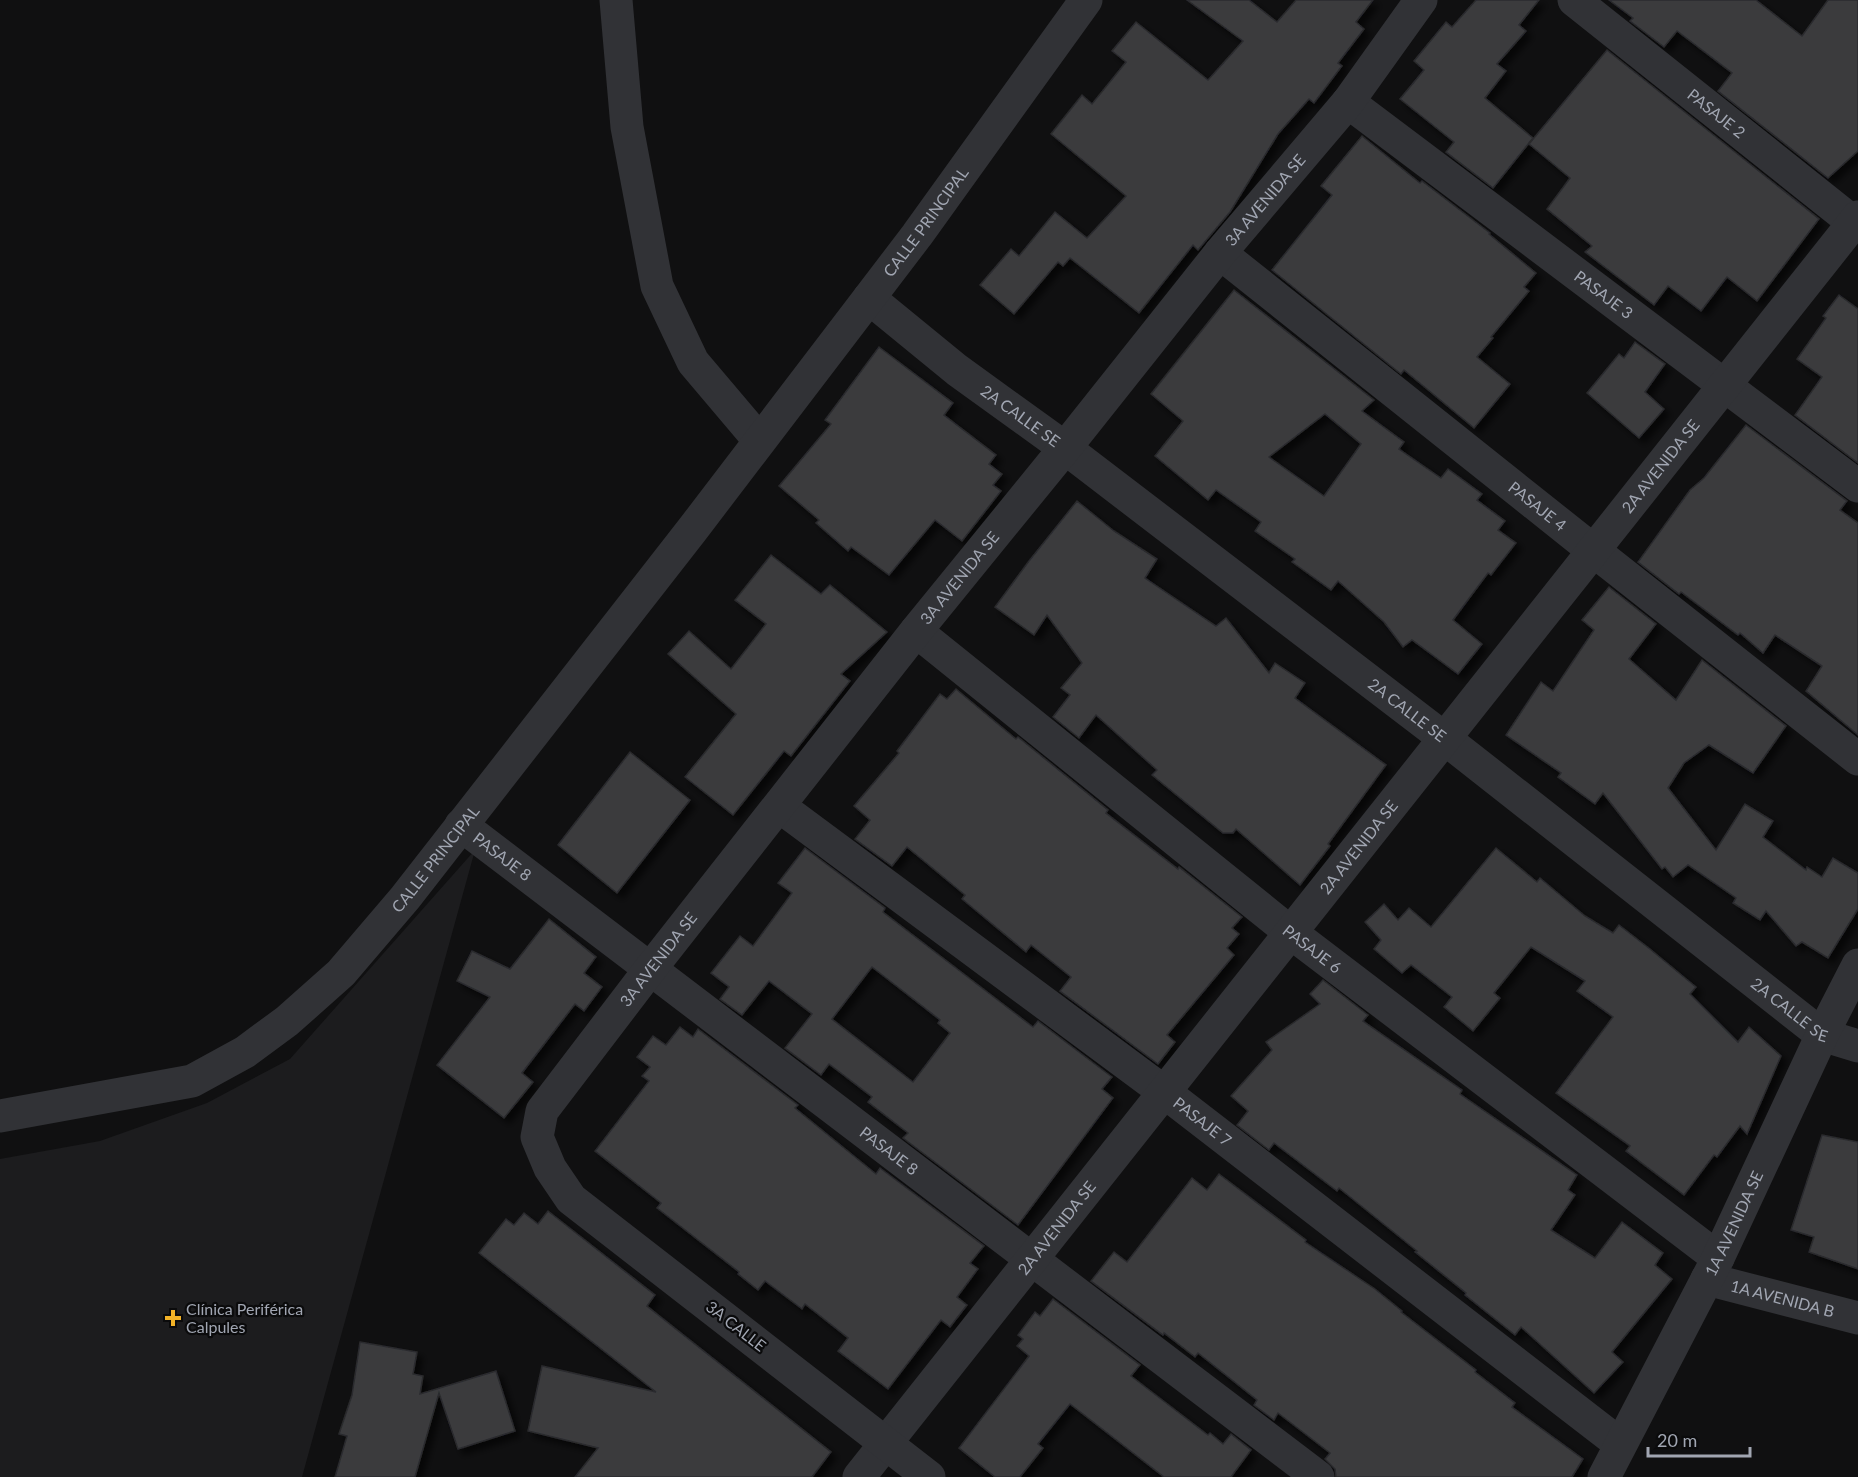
<svg xmlns="http://www.w3.org/2000/svg" width="1858" height="1477" font-family="Lato,sans-serif">
  <style>
    .built { fill: #1c1c1e }
    .building { fill: #3a3b3e; stroke: #2a2a2d; stroke-width: 1.5; fill-rule: evenodd; filter: url(#shadow) }
    .lines { fill: none; stroke-linecap: round; stroke-linejoin: round }
    .minor { stroke: #313236; stroke-width: 33 }
    .poi-dot { fill: #f2b227; stroke: #0b0b0c; stroke-width: 2 }
    .labels { text-anchor: middle; stroke-width: 4.5; stroke-linejoin: round; paint-order: stroke }
    .street-label { font-size: 16px; fill: #a1a6b2; stroke: #0b0b0c }
    .poi-label { font-size: 16px; fill: #a1a6b2; stroke: #0b0b0c; text-anchor: start }
  </style>
  <defs>
    <filter id="shadow"><feDropShadow dx="5.5" dy="5.5" stdDeviation="3" flood-color="#0009"/></filter>
  </defs>
  <rect width="100%" height="100%" fill="#101011"/>
  <path class="built" d="M475,850L302,1477H0V1159L100,1141L207,1103L290,1059Z"/>
  <g class="building">
    <path d="M1187,0H1249L1277,22L1296,0H1373L1356,22L1364,29L1338,63L1342,66L1314,103L1309,99L1278,134L1230,212L1198,250L1193,245L1139,313L1070,258L1063,266L1058,262L1014,314L980,285L1011,249L1019,256L1055,212L1087,238L1126,196L1051,134L1082,95L1092,104L1126,62L1112,51L1136,22L1208,80L1243,41Z"/>
    <path d="M1476,0H1539L1519,25L1526,31L1497,64L1506,71L1485,98L1533,138L1493,188L1446,152L1454,142L1400,99L1424,70L1414,61L1446,22L1452,27Z"/>
    <path d="M1609,0H1756L1802,36L1828,0H1858V151L1828,178L1718,91L1732,73L1677,31L1664,47L1630,21L1633,18Z"/>
    <path d="M1607,50L1819,219L1757,301L1727,277L1701,311L1668,286L1654,305L1585,252L1592,246L1547,209L1570,178L1529,144Z"/>
    <path d="M1362,136L1420,183L1422,181L1490,233L1489,234L1536,273L1524,287L1529,291L1491,337L1493,338L1477,357L1510,384L1474,428L1404,370L1401,374L1272,270L1332,195L1321,186Z"/>
    <path d="M1234,290L1374,400L1362,411L1404,442L1399,449L1441,478L1448,469L1482,494L1477,500L1505,521L1498,530L1516,543L1491,575L1488,573L1453,620L1482,644L1458,674L1412,640L1403,647L1384,622L1338,581L1331,590L1292,562L1295,559L1255,531L1261,522L1216,490L1208,500L1155,456L1183,421L1151,394ZM1325,414L1361,444L1324,496L1269,457Z"/>
    <path d="M1839,295L1858,309V463L1795,415L1822,377L1797,359L1826,318L1823,316Z"/>
    <path d="M1635,342L1665,364L1645,392L1664,409L1639,438L1587,393L1619,354L1624,358Z"/>
    <path d="M879,347L953,403L944,415L996,455L989,464L1002,474L993,485L1001,491L962,541L935,520L889,575L851,547L848,551L816,523L819,520L779,486L831,424L825,420Z"/>
    <path d="M1746,425L1847,501L1840,510L1858,523V735L1806,691L1822,666L1775,635L1763,653L1740,633L1738,635L1681,592L1679,594L1638,562L1690,490L1704,478Z"/>
    <path d="M1077,501L1114,531L1157,559L1145,578L1216,626L1226,618L1269,673L1275,663L1305,683L1295,698L1386,765L1328,844L1330,846L1300,885L1236,829L1233,833H1223L1152,775L1157,770L1096,715L1079,738L1053,717L1070,695L1061,688L1082,663L1047,615L1034,635L995,607L1029,561Z"/>
    <path d="M771,555L821,594L830,585L887,632L841,674L850,681L791,756L784,751L733,815L685,777L736,714L668,654L689,631L731,669L766,624L735,600Z"/>
    <path d="M1609,587L1656,624L1629,659L1676,700L1702,660L1786,726L1753,773L1709,745L1684,763L1668,788L1716,850L1745,804L1773,821L1763,837L1806,870L1807,867L1822,877L1833,858L1858,873V909L1828,958L1802,942L1796,946L1766,911L1760,920L1733,903L1736,898L1688,865L1673,877L1665,867L1662,869L1603,793L1595,804L1558,777L1561,773L1506,735L1541,682L1553,691L1594,630L1582,620Z"/>
    <path d="M956,689L1016,739L1018,737L1108,810L1106,813L1178,869L1179,867L1242,917L1232,928L1239,934L1227,948L1234,955L1167,1035L1175,1042L1158,1064L1060,991L1071,977L1031,945L1026,952L962,899L965,895L907,847L892,866L855,839L870,820L854,806L899,753L897,751L940,694L947,699Z"/>
    <path d="M630,752L690,800L617,893L558,845Z"/>
    <path d="M805,848L885,908L883,912L1033,1027L1038,1021L1112,1077L1102,1089L1113,1098L1018,1225L903,1138L908,1133L868,1102L872,1097L829,1064L821,1075L785,1048L812,1014L769,981L742,1015L720,999L729,987L711,973L740,936L753,946L792,893L778,883ZM872,967L940,1020L938,1023L950,1033L913,1082L832,1019Z"/>
    <path d="M1496,848L1537,882L1540,878L1585,916L1613,933L1619,925L1650,949L1696,987L1690,994L1738,1042L1749,1027L1781,1056L1747,1134L1740,1126L1717,1157L1714,1155L1684,1195L1626,1151L1630,1146L1556,1093L1613,1017L1577,991L1585,981L1531,947L1494,993L1500,998L1473,1031L1444,1007L1452,997L1411,965L1402,973L1374,949L1381,940L1365,922L1384,904L1398,920L1409,908L1431,927Z"/>
    <path d="M549,919L596,957L584,973L602,987L584,1011L575,1004L522,1073L533,1082L504,1118L437,1065L490,997L457,981L472,951L510,969Z"/>
    <path d="M1323,980L1368,1015L1363,1021L1462,1090L1460,1094L1577,1175L1568,1190L1575,1195L1551,1230L1595,1258L1622,1222L1663,1253L1655,1265L1672,1279L1612,1352L1623,1362L1594,1393L1521,1327L1515,1335L1465,1295L1466,1293L1415,1252L1417,1251L1339,1188L1337,1191L1274,1143L1269,1150L1237,1125L1248,1111L1231,1096L1272,1050L1266,1042L1320,1004L1310,994Z"/>
    <path d="M680,1027L693,1037L698,1029L798,1105L795,1108L876,1174L880,1168L984,1246L970,1263L978,1269L957,1297L967,1305L950,1327L941,1320L888,1389L838,1351L848,1338L805,1304L802,1309L765,1281L758,1290L738,1274L739,1272L657,1208L661,1203L595,1151L649,1081L642,1076L650,1067L637,1057L653,1036L666,1045Z"/>
    <path d="M1822,1135L1858,1142V1269L1809,1252L1814,1237L1791,1230Z"/>
    <path d="M1219,1174L1306,1240L1305,1242L1375,1289L1402,1311L1401,1312L1476,1370L1475,1372L1515,1403L1512,1407L1583,1459L1572,1477H1336L1335,1469L1325,1459L1330,1453L1278,1413L1274,1420L1254,1405L1257,1400L1198,1353L1195,1357L1164,1333L1163,1335L1091,1281L1114,1252L1127,1262L1192,1178L1207,1190Z"/>
    <path d="M548,1211L655,1295L647,1306L831,1452L812,1477H575L598,1448L528,1431L542,1366L656,1392L479,1253L506,1219L514,1225L524,1213L538,1224Z"/>
    <path d="M1053,1299L1140,1365L1131,1376L1208,1435L1210,1433L1223,1444L1231,1434L1251,1450L1231,1477H1164L1070,1404L1038,1444L1043,1448L1020,1477H995L959,1448L1029,1356L1017,1346L1023,1339L1018,1335L1035,1312L1040,1316Z"/>
    <path d="M360,1342L417,1352L413,1374L423,1376L420,1394L496,1371L515,1431L458,1449L439,1393L415,1477H335L347,1436L339,1434L352,1395Z"/>
  </g>
  <g class="lines">
    <g class="minor">
      <path d="M616,0L627,127L657,286L693,362L759,440"/>
      <path id="s1" d="M1574,0L1858,226"/>
      <path id="s2" d="M1348,102L1858,486"/>
      <path id="s3" d="M1220,253L1594,551L1858,759"/>
      <path id="s4" d="M869,298L957,370L1065,448L1444,738L1822,1035L1858,1046"/>
      <path id="s5" d="M916,631L1290,932L1718,1258"/>
      <path id="s6" d="M779,806L1163,1091L1620,1444"/>
      <path id="s7" d="M461,825L1318,1477"/>
      <path id="s8" d="M0,1116L192,1081L245,1052L287,1021L341,973L405,898L692,530L917,235L1086,0"/>
      <path id="s9" d="M1707,1279L1858,1318"/>
      <path id="s10" d="M859,1477L1858,217"/>
      <path id="s11" d="M929,1477L571,1199L550,1168L537,1137L542,1111L651,968L916,631L1065,448L1220,253L1348,102L1421,0"/>
      <path id="s12" d="M1604,1477L1718,1258L1822,1035L1858,965"/>
    </g>
  </g>
  <path class="poi-dot" d="M170 1309h6v6h6v6h-6v6h-6v-6h-6v-6h6z"/>
  <g class="labels">
    <g class="street-label">
      <text dy="6" stroke="none"><textPath href="#s1" startOffset="182">PASAJE 2</textPath></text>
      <text dy="6" stroke="none"><textPath href="#s11" startOffset="1714">3A AVENIDA SE</textPath></text>
      <text dy="6" stroke="none"><textPath href="#s8" startOffset="1332">CALLE PRINCIPAL</textPath></text>
      <text dy="6" stroke="none"><textPath href="#s2" startOffset="320">PASAJE 3</textPath></text>
      <text dy="6" stroke="none"><textPath href="#s4" startOffset="192">2A CALLE SE</textPath></text>
      <text dy="6" stroke="none"><textPath href="#s10" startOffset="1290">2A AVENIDA SE</textPath></text>
      <text dy="6" stroke="none"><textPath href="#s3" startOffset="406">PASAJE 4</textPath></text>
      <text dy="6" stroke="none"><textPath href="#s11" startOffset="1228">3A AVENIDA SE</textPath></text>
      <text dy="6" stroke="none"><textPath href="#s4" startOffset="678">2A CALLE SE</textPath></text>
      <text dy="6" stroke="none"><textPath href="#s10" startOffset="804">2A AVENIDA SE</textPath></text>
      <text dy="6" stroke="none"><textPath href="#s7" startOffset="52">PASAJE 8</textPath></text>
      <text dy="6" stroke="none"><textPath href="#s8" startOffset="528">CALLE PRINCIPAL</textPath></text>
      <text dy="6" stroke="none"><textPath href="#s5" startOffset="508">PASAJE 6</textPath></text>
      <text dy="6" stroke="none"><textPath href="#s11" startOffset="742">3A AVENIDA SE</textPath></text>
      <text dy="6" stroke="none"><textPath href="#s4" startOffset="1164">2A CALLE SE</textPath></text>
      <text dy="6" stroke="none"><textPath href="#s6" startOffset="528">PASAJE 7</textPath></text>
      <text dy="6" stroke="none"><textPath href="#s7" startOffset="538">PASAJE 8</textPath></text>
      <text dy="6" stroke="none"><textPath href="#s12" startOffset="285">1A AVENIDA SE</textPath></text>
      <text dy="6" stroke="none"><textPath href="#s10" startOffset="318">2A AVENIDA SE</textPath></text>
      <text dy="6" stroke="none"><textPath href="#s9" startOffset="78">1A AVENIDA B</textPath></text>
      <text transform="translate(736 1326) rotate(38)" y="6">3A CALLE</text>
    </g>
    <g class="poi-label">
      <text x="186" y="1315">Clínica Periférica<tspan x="186" dy="18">Calpules</tspan></text>
    </g>
  </g>
  <path d="M1648 1447v9h102v-9" fill="none" stroke="#a1a6b2" stroke-width="3"/>
  <text x="1657" y="1447" font-size="18" fill="#a1a6b2" stroke="#0b0b0c" stroke-width="4.5" paint-order="stroke">20 m</text>
</svg>
